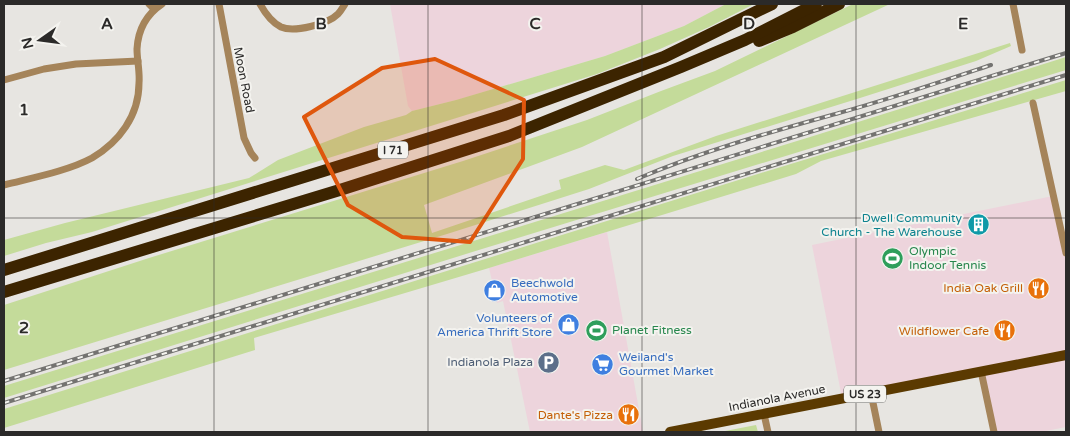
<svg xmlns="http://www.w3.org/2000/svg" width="1070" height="436" font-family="'Varela Round',sans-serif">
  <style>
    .commercial { fill: #edd4dc }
    .green { fill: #c4db9a }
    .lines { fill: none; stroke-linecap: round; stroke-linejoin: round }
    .street { stroke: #a5845a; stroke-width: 7 }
    .primary { stroke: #5b3a01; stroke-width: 10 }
    .highway { stroke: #3c2400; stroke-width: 12 }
    .rail-casing { stroke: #747371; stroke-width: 4 }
    .rail { stroke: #f4f3ef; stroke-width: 2; stroke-dasharray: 5.5; stroke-linecap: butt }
    .marked { fill: #df570d; fill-opacity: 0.2; stroke: #df570d; stroke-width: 4; stroke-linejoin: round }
    .grid { fill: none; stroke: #2b2a29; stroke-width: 1; stroke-opacity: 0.55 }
    .labels { text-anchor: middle; stroke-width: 4; stroke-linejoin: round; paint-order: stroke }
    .shield { fill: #f4f3ef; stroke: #676664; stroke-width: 1 }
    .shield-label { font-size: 11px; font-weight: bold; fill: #2b2a29 }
    .street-label { font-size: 12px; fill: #2b2a29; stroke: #f4f3ef }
    .culture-label { font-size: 12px; fill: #0d838f; stroke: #f4f3ef; text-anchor: end }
    .leisure-label { font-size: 12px; fill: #27864d; stroke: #f4f3ef; text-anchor: start }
    .shop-label { font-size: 12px; fill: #366cbe; stroke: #f4f3ef; text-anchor: start }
    .food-label { font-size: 12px; fill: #c56008; stroke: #f4f3ef; text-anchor: end }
    .service-label { font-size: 12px; fill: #4e5e75; stroke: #f4f3ef; text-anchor: end }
    .grid-label { font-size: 16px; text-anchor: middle; font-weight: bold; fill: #2b2a29; stroke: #f4f3ef; stroke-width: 4; stroke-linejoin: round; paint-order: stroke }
  </style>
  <rect width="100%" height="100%" fill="#e7e5e1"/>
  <g class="commercial">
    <path d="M390,4H726L684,26L605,56L456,100L412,111L408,106Z"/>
    <path d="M1053,196L1066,239V427L1041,432H994L980,372L842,398L812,245Z"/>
    <path d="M607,232L643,432H530L503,301L497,303L489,268Z"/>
  </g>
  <g class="green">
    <path d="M726,4H754L709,27L660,49L597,74L92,232L46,243L4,256V240L65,223L249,178L278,160L364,127L406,115L412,111L456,100L605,56L684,26Z"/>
    <path d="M853,4H890L582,147L424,205L432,233L561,189L559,180L605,165L624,170L716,136L1010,43L1011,46L976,61L860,98L673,156L589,189L447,234L4,370V305L149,258L463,161L587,120L661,91L715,71Z"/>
    <path d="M1066,57V70L482,249L4,398V386L810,137Z"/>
    <path d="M1066,80V91L821,161L796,174L489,268L254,338L255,350L4,428V409L761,173Z"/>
    <path d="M756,425L758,432H720Z"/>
  </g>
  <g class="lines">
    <g class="street">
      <path d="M149,4L154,9"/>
      <path d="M219,4L244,138L251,153L255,158"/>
      <path d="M260,4C265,13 271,22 281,27C294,33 328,24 338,14C341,11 343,7 345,4"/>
      <path d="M1013,4L1022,50"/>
      <path d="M4,80L44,69L76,64L138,61"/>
      <path d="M1033,103L1066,253"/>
      <path d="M4,185C31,178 68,171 92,158C119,142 139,116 139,83C140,72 137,60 137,49C138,30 147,14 162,4"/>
      <path d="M981,371L994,432"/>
      <path d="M871,393L879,432"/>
      <path d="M764,414L768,432"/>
    </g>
    <path class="primary" d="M670,432L1066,355"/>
    <g class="highway">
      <path d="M759,41L793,27L839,4"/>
      <path d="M4,270L504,115L664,57L772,4"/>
      <path d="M4,292L343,189L509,136L681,67L745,40L816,4"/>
    </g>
    <defs>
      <g id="rail">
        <path d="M637,179C702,151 771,132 839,113C890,99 940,82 991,65"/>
        <path d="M4,381L1066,53"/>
        <path d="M4,403L1066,75"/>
      </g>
    </defs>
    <use href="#rail" class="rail-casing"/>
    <use href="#rail" class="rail"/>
  </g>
  <path class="marked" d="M435,59L524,100L523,159L470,242L402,237L348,205L304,117L382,68Z"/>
  <path class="grid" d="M214,4V432M428,4V432M642,4V432M856,4V432M4,218H1066"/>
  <defs>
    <symbol id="building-disc" viewBox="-11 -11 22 22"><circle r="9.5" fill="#0f9aa8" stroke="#f4f3ef"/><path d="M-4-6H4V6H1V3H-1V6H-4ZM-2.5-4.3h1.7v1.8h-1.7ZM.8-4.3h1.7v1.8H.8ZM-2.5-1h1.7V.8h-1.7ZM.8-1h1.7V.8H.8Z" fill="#fff"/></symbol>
    <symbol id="stadium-disc" viewBox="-11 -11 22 22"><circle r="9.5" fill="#2e9e5b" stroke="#f4f3ef"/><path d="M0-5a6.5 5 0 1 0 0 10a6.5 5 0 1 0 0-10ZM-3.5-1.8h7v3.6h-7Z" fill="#fff"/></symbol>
    <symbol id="restaurant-disc" viewBox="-11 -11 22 22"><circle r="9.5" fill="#e8710a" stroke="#f4f3ef"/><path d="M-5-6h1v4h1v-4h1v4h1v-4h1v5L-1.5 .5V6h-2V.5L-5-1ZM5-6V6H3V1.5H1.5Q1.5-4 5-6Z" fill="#fff"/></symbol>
    <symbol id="shop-disc" viewBox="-11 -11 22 22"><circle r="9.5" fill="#3f7fe0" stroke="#f4f3ef"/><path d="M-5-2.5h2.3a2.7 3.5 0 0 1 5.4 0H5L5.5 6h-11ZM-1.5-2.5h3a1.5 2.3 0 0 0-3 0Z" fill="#fff"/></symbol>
    <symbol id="parking-disc" viewBox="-11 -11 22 22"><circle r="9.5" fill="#5c6f8a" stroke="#f4f3ef"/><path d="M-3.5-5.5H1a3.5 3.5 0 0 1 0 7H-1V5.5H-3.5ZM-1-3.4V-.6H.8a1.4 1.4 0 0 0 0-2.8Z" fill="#fff"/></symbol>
    <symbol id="supermarket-disc" viewBox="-11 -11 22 22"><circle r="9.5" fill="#3f7fe0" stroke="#f4f3ef"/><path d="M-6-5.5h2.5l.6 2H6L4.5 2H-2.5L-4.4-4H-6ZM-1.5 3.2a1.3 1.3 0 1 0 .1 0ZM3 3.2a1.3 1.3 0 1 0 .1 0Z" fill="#fff"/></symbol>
  </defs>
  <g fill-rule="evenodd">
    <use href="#building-disc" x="966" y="212" width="25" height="25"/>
    <use href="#stadium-disc" x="880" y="246" width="25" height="25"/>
    <use href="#restaurant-disc" x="1026" y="276" width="25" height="25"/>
    <use href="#shop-disc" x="482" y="278" width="25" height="25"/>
    <use href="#shop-disc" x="556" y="312" width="25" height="25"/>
    <use href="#stadium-disc" x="584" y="318" width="25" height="25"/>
    <use href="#restaurant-disc" x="992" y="318" width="25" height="25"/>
    <use href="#parking-disc" x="536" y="350" width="25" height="25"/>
    <use href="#supermarket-disc" x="590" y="352" width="25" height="25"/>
    <use href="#restaurant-disc" x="616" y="402" width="25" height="25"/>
  </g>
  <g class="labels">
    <g class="shield">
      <rect x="378" y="141.5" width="30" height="17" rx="4"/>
      <rect x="844" y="385.5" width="42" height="17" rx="4"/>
    </g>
    <g class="shield-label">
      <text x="393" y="154">I 71</text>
      <text x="865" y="398">US 23</text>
    </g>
    <g class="street-label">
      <text transform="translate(244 80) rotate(79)" y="4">Moon Road</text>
      <text transform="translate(777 398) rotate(-11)" y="4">Indianola Avenue</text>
    </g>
    <g class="culture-label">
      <text x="962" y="222">Dwell Community<tspan x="962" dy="14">Church - The Warehouse</tspan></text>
    </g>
    <g class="leisure-label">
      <text x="909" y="255">Olympic<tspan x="909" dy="14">Indoor Tennis</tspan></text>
      <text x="612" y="334">Planet Fitness</text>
    </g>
    <g class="shop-label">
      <text x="511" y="287">Beechwold<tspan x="511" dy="14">Automotive</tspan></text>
      <text x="552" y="322" text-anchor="end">Volunteers of<tspan x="552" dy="14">America Thrift Store</tspan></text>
      <text x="619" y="361">Weiland's<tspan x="619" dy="14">Gourmet Market</tspan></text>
    </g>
    <g class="food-label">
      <text x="1023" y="292">India Oak Grill</text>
      <text x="989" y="335">Wildflower Cafe</text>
      <text x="613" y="419">Dante's Pizza</text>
    </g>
    <g class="service-label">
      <text x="533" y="366">Indianola Plaza</text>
    </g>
  </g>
  <g class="grid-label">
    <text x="107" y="29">A</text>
    <text x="321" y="29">B</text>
    <text x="535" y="29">C</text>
    <text x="749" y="29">D</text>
    <text x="963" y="29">E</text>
    <text x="24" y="115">1</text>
    <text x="24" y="333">2</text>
  </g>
  <rect width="1070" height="436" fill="none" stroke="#2b2a29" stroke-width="10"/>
  <g transform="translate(40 40) rotate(256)" stroke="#f4f3ef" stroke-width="4" paint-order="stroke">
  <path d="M0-4L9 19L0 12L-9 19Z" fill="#2b2a29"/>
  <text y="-8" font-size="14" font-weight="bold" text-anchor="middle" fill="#2b2a29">N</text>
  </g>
</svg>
